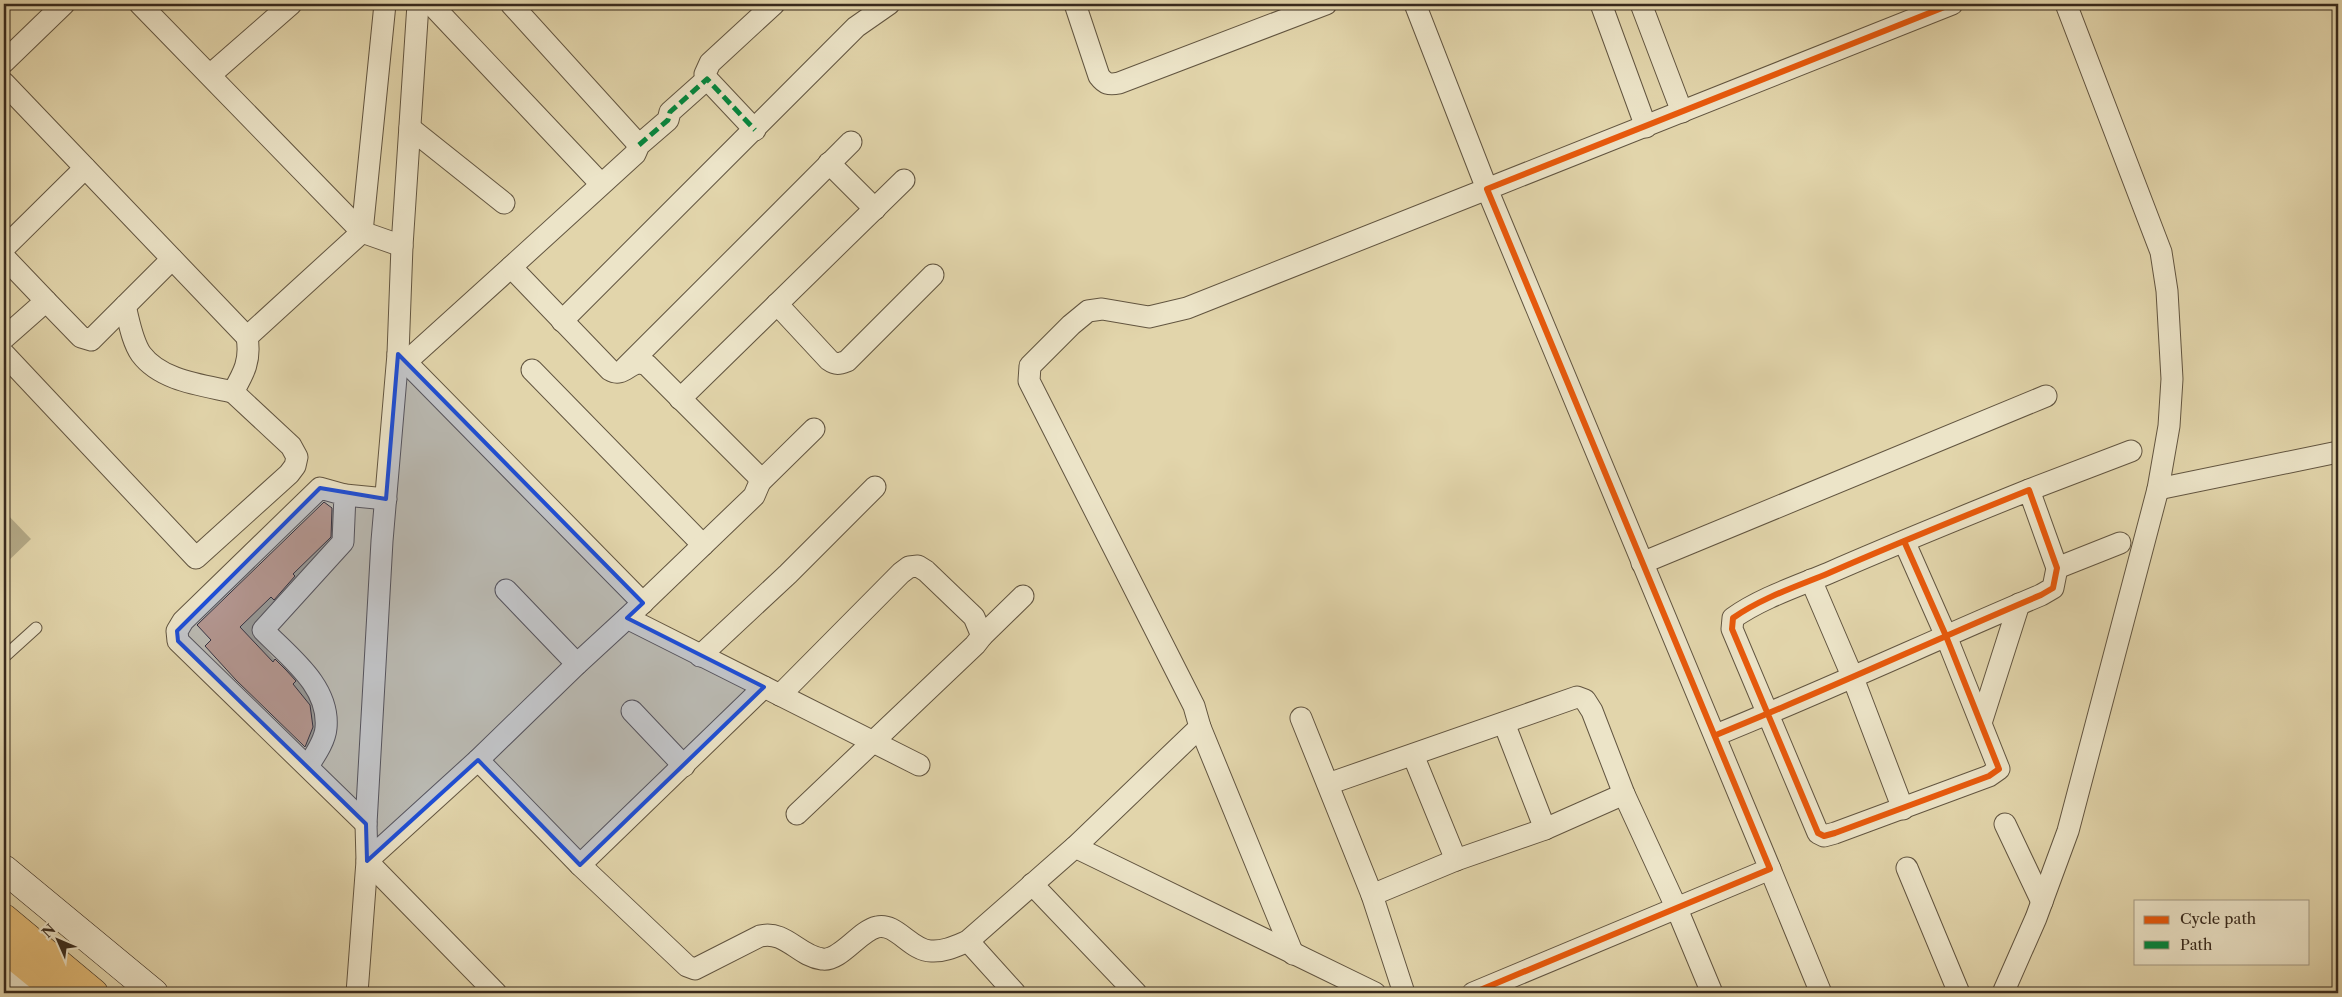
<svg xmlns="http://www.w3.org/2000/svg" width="2342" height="997" font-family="'Libre Caslon Text',serif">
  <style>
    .shadow { fill: #0003 }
    .building { fill: #d8a77e; stroke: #382a1d }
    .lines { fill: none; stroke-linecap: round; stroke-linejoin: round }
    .lane-casing { stroke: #625540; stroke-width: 13 }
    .street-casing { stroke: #625540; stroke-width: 23 }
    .secondary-casing { stroke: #382a1d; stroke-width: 29 }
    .highway-casing { stroke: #382a1d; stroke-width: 29 }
    .lane { stroke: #ece4c8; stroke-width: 11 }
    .street { stroke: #ece4c8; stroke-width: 21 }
    .secondary { stroke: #ece4c8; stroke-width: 28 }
    .highway { stroke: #e1ba76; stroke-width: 28 }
    .quiet { stroke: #00873e; stroke-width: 5; stroke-dasharray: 10 5; stroke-linecap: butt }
    .cycleway-casing { stroke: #ece4c8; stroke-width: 9 }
    .cycleway { stroke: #e8590c; stroke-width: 6 }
    .marked { fill: #1d4ed8; fill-opacity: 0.2; stroke: #1d4ed8; stroke-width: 4; stroke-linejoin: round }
  </style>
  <rect width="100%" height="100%" fill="#e2d5ab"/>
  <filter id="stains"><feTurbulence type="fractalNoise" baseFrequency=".004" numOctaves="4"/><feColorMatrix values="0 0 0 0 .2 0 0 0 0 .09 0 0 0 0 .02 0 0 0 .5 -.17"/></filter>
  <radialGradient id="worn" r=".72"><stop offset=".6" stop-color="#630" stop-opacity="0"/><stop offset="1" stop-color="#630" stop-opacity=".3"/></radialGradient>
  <g class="shadow">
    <path d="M324,504L345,518L306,583L253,635L278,663L289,669L309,690L306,693L324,714L319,754L306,746L237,679L207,646Z"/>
    <path d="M4,511L31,539L4,565Z"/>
  </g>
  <path class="building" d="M324,502L332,508L331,537L293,574L295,576L274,600L271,597L240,627L273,662L275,659L286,670L296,681L293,684L310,705L313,727L305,747L236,680L205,646L211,640L197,625Z"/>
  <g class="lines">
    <defs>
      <path id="lane" d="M4,657L36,628"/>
      <g id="street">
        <path d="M140,4L362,232L402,246"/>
        <path d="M431,4L601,184"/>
        <path d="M511,4L639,145"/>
        <path d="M1075,4L1099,76C1105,84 1109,85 1119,83L1326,4"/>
        <path d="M1601,4L1646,127"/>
        <path d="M1641,4L1682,112"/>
        <path d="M4,62L64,4"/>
        <path d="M210,75L291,4"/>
        <path d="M4,83L247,337"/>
        <path d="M410,128L504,203"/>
        <path d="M755,130L707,79L705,74L710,63L774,4"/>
        <path d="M829,163L875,209"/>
        <path d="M4,248L85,168"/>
        <path d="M4,257L46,301L4,338"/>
        <path d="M46,301L81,337L91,340L172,259"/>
        <path d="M777,304L829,360C836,365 839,364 847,361L933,275"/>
        <path d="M125,306C129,321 132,341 141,354C161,381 202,385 233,392"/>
        <path d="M562,321L856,27L889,4"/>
        <path d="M4,354L196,558L289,474L295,466L297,457L291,446L233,392C244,373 251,360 247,337L362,232L385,4"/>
        <path d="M398,354L643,603"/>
        <path d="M406,362L511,267"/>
        <path d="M625,368L851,142"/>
        <path d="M532,370L703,545"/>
        <path d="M680,399L904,180"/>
        <path d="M760,482L814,429"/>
        <path d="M2158,489L2338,452"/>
        <path d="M2029,490L2131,451"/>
        <path d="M345,495L386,499"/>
        <path d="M1642,563L2046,396"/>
        <path d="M2057,568L2120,543"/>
        <path d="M1811,580L1853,678L1903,809"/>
        <path d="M506,590L577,664"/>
        <path d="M627,618L754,496L760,482L757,475L647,365C630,357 625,379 610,370L511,267L635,154L639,145L668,120L670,112L707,79"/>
        <path d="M982,636L1023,596"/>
        <path d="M700,656L788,574L875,487"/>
        <path d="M780,695L901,573L909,567L918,566L926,571L974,617L982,636L975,645L797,814"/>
        <path d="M632,711L684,766"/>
        <path d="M1301,718L1372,895L1404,993"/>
        <path d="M1504,723L1545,829"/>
        <path d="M1981,723L2019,604"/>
        <path d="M1200,727L1293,954"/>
        <path d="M1716,735C1825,691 1932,641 2041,595L2053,588L2057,568L2029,490C1962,517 1895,544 1829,573C1798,586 1761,598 1733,618L1732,629L1818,833L1824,836L1835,833L1989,776L1999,769L1946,636L1904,541"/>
        <path d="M1413,755L1456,860"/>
        <path d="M478,760L577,664L627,618L919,765"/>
        <path d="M308,766C315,755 325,741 326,728C330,686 289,657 263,630L343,542L345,495L320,488L183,621L177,631L178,641L366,824"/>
        <path d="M1328,784L1577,697L1585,700L1592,711L1624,794L1677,909L1712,993"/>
        <path d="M2005,824L2042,902"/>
        <path d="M1075,847L1200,727L1194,706L1029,381L1030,366L1071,325L1088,311L1102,309L1149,317L1187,308L1487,189L1415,4"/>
        <path d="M580,865L764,687"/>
        <path d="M1907,868L1959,993"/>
        <path d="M1770,869L1821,993"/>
        <path d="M1032,884L1136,993"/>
        <path d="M1372,895L1456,860L1545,829L1624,794"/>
        <path d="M968,941L1015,993"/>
        <path d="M357,993L367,861L366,824L382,541L398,354L402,246L418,4"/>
        <path d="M496,993L367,861L478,760L580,865L687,966L695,969L760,936C786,930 798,956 822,959C840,962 859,931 877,927C896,922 911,951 931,951C944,952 956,946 968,941L1075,847L1375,993"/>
        <path d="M1473,993L1770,869L1487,189L1952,4"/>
        <path d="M2003,993L2036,918L2068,831L2158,489L2169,426L2172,379L2167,291L2161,252L2066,4"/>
      </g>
      <g id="secondary">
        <path d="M4,869L154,993"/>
        <path d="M4,968L34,993"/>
      </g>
      <g id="highway">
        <path d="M4,918L94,993"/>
        <path d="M4,948L59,993"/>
      </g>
    </defs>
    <use href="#lane" class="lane-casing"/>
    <use href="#street" class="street-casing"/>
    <use href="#secondary" class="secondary-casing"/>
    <use href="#highway" class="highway-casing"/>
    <use href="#lane" class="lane"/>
    <use href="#street" class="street"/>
    <use href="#secondary" class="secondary"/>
    <use href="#highway" class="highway"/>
    <path class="quiet" d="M639,145L668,120L670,112L707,79L755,130"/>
    <defs>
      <g id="cycleway">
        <path d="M1716,735C1825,691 1932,641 2041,595L2053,588L2057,568L2029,490C1962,517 1895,544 1829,573C1798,586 1761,598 1733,618L1732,629L1818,833L1824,836L1835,833L1989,776L1999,769L1946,636L1904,541"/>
        <path d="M1473,993L1770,869L1487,189L1952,4"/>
      </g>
    </defs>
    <use href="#cycleway" class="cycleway-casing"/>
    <use href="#cycleway" class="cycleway"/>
  </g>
  <path class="marked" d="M398,354L643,603L627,618L764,687L580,865L478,760L367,861L366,824L178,641L177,631L320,488L386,499Z"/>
  <rect width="2342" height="997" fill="none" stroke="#e2d5ab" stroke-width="20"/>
  <rect x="5" y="5" width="2332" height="987" fill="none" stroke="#382a1d" stroke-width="2.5"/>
  <rect x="10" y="10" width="2322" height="977" fill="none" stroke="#382a1d"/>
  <rect x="2134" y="900" width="175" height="65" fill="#ece4c8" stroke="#a49a84"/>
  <rect x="2144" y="916" width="25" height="8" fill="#e8590c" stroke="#a49a84"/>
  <text x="2180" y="924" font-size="15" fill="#382a1d">Cycle path</text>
  <rect x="2144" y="941" width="25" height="8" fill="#00873e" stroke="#a49a84"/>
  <text x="2180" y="950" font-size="15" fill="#382a1d">Path</text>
  <g transform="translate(58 940) rotate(315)" stroke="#ece4c8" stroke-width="4" paint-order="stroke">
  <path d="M0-4L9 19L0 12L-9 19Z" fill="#382a1d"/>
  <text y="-8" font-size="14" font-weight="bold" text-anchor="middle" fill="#382a1d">N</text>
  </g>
  <rect width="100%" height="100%" filter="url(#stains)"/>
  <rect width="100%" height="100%" fill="url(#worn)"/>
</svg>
